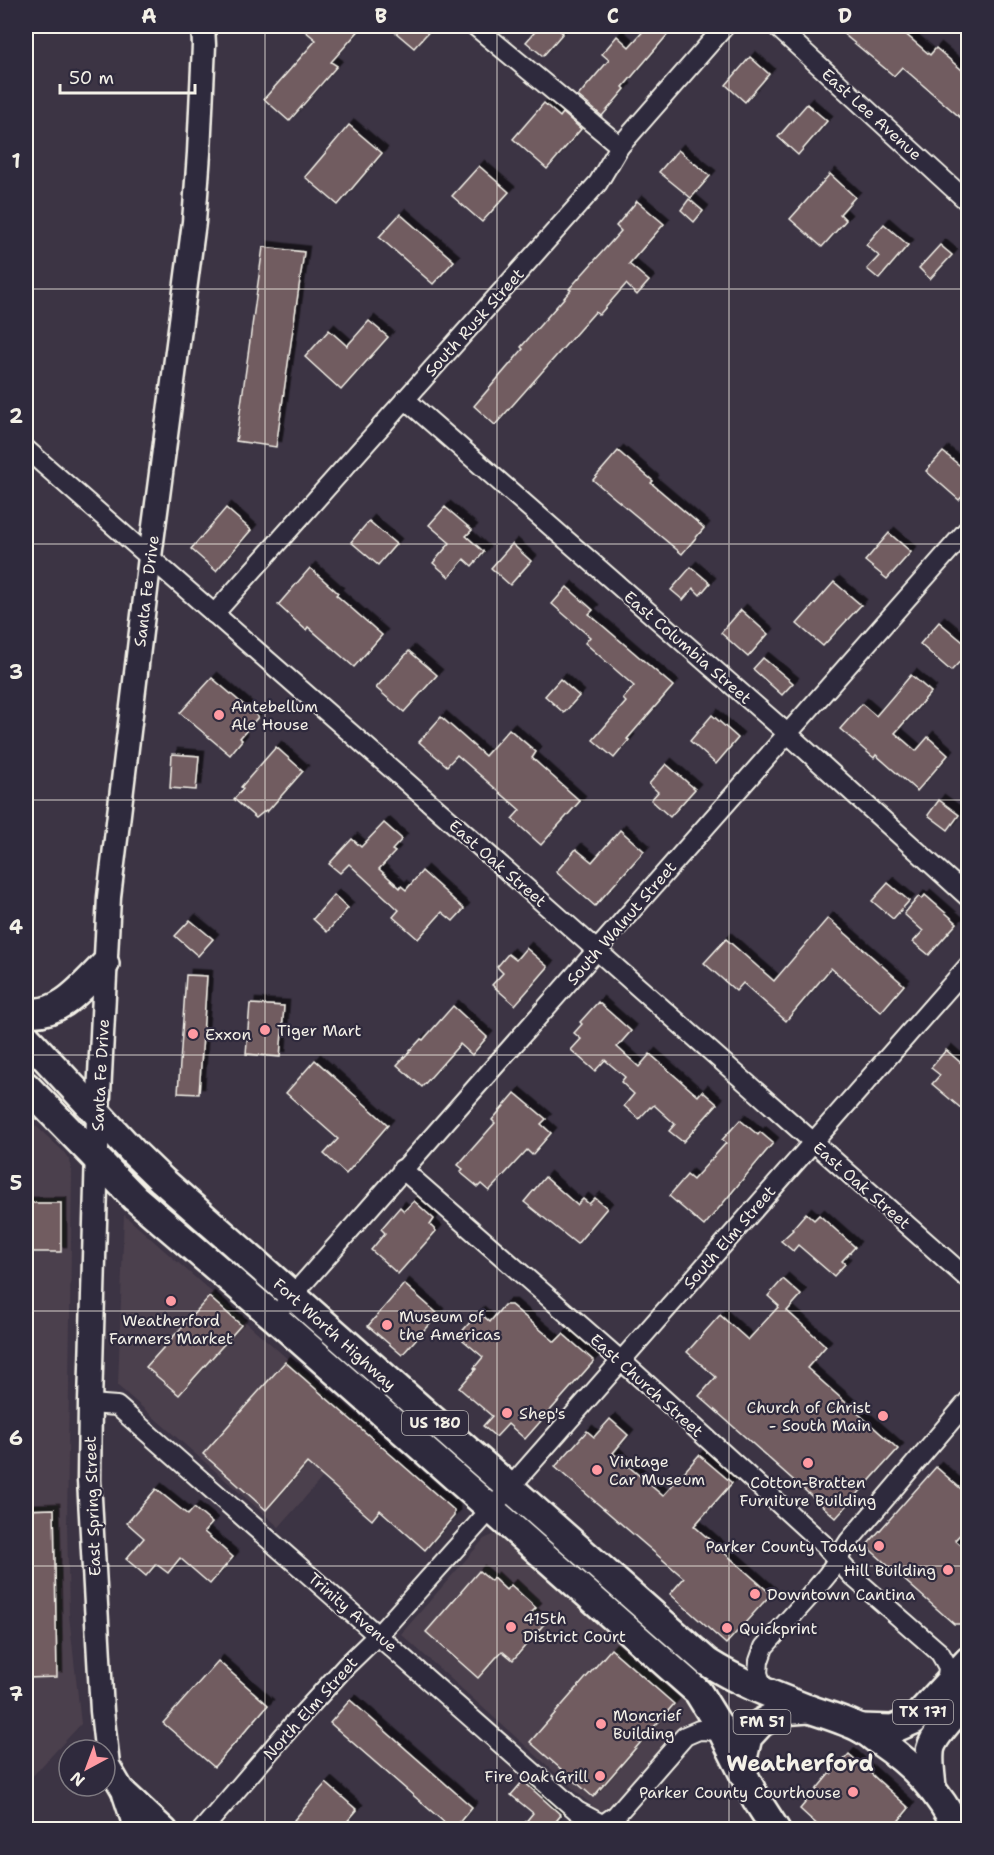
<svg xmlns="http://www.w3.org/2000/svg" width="994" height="1855" font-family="'Shantell Sans',sans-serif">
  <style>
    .built { fill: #4c404d }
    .building { fill: #715b61; stroke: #f4f1e8; stroke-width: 1.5; filter: url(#shadow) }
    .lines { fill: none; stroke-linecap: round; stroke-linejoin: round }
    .minor-casing { stroke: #f4f1e8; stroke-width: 22 }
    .tertiary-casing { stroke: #f4f1e8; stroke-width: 27 }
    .primary-casing { stroke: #f4f1e8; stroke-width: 32 }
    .minor { stroke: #2f2a3d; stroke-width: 18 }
    .tertiary { stroke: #2f2a3d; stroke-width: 22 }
    .primary { stroke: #2f2a3d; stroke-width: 27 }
    .grid { fill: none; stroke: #f4f1e8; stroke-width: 1.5; stroke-opacity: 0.55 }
    .poi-dot { fill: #ff9aa2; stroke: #2f2a3d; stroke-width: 2 }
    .labels { text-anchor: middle; stroke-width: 4.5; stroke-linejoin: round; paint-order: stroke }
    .shield { fill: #2f2a3d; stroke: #b9b5b5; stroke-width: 1.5 }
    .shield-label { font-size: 15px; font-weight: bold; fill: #f4f1e8 }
    .street-label { font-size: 16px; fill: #f4f1e8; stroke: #2f2a3d }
    .poi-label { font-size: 16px; fill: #f4f1e8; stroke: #2f2a3d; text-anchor: start }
    .district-label { font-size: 22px; font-weight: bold; fill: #f4f1e8; stroke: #2f2a3d }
    .neatline { fill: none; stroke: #f4f1e8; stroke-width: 2 }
    .grid-label { font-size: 20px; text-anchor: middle; font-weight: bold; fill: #f4f1e8 }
  </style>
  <defs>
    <filter id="shadow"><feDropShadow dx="5.5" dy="-5.5" stdDeviation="0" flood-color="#0009"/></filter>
  </defs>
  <rect width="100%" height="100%" fill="#3c3444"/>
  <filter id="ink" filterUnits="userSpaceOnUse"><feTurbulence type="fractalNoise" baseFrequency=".0167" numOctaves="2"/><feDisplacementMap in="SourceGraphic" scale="12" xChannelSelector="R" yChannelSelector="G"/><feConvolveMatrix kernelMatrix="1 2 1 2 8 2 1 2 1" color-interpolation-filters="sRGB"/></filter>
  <g filter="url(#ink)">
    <g class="built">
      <path d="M26,1117L63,1151L70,1161L72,1174L67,1524L69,1615L81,1724L26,1783Z"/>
      <path d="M124,1215L366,1428L279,1527L118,1386Z"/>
      <path d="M493,1535H498L669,1686L679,1688L701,1719L684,1723L610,1811H598L401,1634L484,1539Z"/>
    </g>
    <g class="building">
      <path d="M299,26H363L331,62L337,66L289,121L264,99L316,40Z"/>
      <path d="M388,26H434L414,48Z"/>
      <path d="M540,26H553L563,33L543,56L526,42Z"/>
      <path d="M648,26H675L623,87L625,89L602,116L578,96L609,60L602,54L617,36L629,47Z"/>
      <path d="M834,26H896L930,55L936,48L969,76V125L902,67L894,76Z"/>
      <path d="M750,57L769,74L745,102L726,85Z"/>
      <path d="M544,103L560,117L563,113L581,129L547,169L513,139Z"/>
      <path d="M807,104L827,121L798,155L778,137Z"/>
      <path d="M349,125L382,153L338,205L305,177Z"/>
      <path d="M678,150L710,176L691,198L659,172Z"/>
      <path d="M479,166L509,192L482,222L452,196Z"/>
      <path d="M830,174L855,197L840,214L846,220L822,247L790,219Z"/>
      <path d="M689,199L703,211L694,222L681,210Z"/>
      <path d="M637,201L664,224L629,264L649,281L637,295L626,284L599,315L595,312L495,425L474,406L523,349L521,347L571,290L569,289L621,231L616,226Z"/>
      <path d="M400,214L454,261L433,284L379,237Z"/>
      <path d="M884,224L908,245L879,279L867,269L879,256L866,245Z"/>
      <path d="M940,245L952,255L930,279L919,268Z"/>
      <path d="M263,247L304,252L276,447L236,441Z"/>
      <path d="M369,321L388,337L341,390L305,357L329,330L347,346Z"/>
      <path d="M618,451L653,481L651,483L704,528L682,554L593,480Z"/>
      <path d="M943,452L969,473V489L959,500L926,471Z"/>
      <path d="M445,507L472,530L466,536L484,552L472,566L464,559L449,577L433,563L450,543L429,525Z"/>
      <path d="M226,508L251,530L216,571L191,549Z"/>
      <path d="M369,521L396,544L378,565L351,542Z"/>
      <path d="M889,533L911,552L887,579L865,561Z"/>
      <path d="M512,544L531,561L510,585L491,568Z"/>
      <path d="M691,567L710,583L700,595L693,588L683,600L671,590Z"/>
      <path d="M310,568L338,593L336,595L382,635L354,667L308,627L306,630L278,605Z"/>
      <path d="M834,582L861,605L823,646L797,624Z"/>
      <path d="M567,587L593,610L589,614L673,686L627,739L629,740L614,758L593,740L626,702L623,699L634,686L585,643L590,637L552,604Z"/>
      <path d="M741,610L768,634L748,657L721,633Z"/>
      <path d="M939,622L969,647V652L951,671L920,644Z"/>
      <path d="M409,651L437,675L404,712L376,688Z"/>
      <path d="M763,658L793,683L782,695L753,669Z"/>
      <path d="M911,675L931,692L895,733L916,751L928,737L948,755L917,791L876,755L874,758L840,729L862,704L876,716Z"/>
      <path d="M212,678L258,717L240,738L242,740L230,755L180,713Z"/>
      <path d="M560,679L579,696L564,713L545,696Z"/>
      <path d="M712,715L738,738L716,764L690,741Z"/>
      <path d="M441,717L485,756L509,729L536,752L532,758L580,801L541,845L512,819L520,810L457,755L447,766L419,742Z"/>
      <path d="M276,747L303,771L267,812L266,810L256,818L234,799L243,789L241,787Z"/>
      <path d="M172,754L199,756L196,790L170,788Z"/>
      <path d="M666,764L695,789L670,817L651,800L658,792L649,784Z"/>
      <path d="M939,800L959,815L948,830L928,815Z"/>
      <path d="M384,823L402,839L392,850L395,852L379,869L400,888L401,886L406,890L422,871L464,909L453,921L442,912L418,939L393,917L399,910L349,864L340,873L329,864L352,839L361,847Z"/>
      <path d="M620,830L644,851L595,906L556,872L576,849L592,862Z"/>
      <path d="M888,883L909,901L893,919L872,901Z"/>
      <path d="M334,895L348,908L327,932L313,919Z"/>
      <path d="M925,895L957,923L929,955L913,942L923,931L904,914L919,896L922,899Z"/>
      <path d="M828,918L904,985L881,1012L831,968L786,1021L743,983L736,991L704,963L726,939L774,981Z"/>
      <path d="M190,920L213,939L198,956L175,936Z"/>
      <path d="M526,948L548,967L515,1005L492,985L503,973L497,967L508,954L516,960Z"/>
      <path d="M186,975L207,976L199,1094L178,1093Z"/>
      <path d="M598,1002L631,1031L617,1047L639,1067L650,1054L692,1091L698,1096L702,1091L717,1104L683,1142L669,1131L675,1124L654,1105L651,1108L650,1107L639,1119L624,1106L634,1094L621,1082L625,1077L605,1060L595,1071L571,1050L581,1039L574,1033L582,1024L580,1022Z"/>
      <path d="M250,1004L284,1006L280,1057L246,1054Z"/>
      <path d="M453,1006L487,1037L472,1055L460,1044L422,1087L397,1065L421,1039L423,1040Z"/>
      <path d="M946,1050L969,1070V1115L932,1084L940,1075L931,1068Z"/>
      <path d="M315,1060L388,1125L346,1174L324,1154L338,1139L286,1093Z"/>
      <path d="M515,1093L546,1119L541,1124L551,1133L532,1155L527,1150L489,1191L481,1184L478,1187L460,1172L463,1169L458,1165L495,1123L492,1120Z"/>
      <path d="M740,1120L758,1135L760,1132L773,1143L704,1226L669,1196L687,1175L693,1180L726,1143L722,1140Z"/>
      <path d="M545,1177L577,1205L583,1199L589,1204L595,1198L607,1208L577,1244L524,1202Z"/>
      <path d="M414,1201L434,1219L430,1225L436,1231L398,1274L371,1250L385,1233L381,1229L400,1207L404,1211Z"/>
      <rect x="26" y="1203" width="35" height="49"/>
      <path d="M806,1213L814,1220L819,1215L855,1247L842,1261L845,1264L834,1276L798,1245L793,1251L781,1241L793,1230L792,1229Z"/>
      <path d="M783,1279L801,1295L787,1311L826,1346L807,1368L898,1449L836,1518L699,1396L716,1377L687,1352L720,1315L748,1340L779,1306L768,1296Z"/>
      <path d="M404,1284L438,1314L402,1355L368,1326Z"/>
      <path d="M209,1297L241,1325L179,1395L146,1367Z"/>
      <path d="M504,1305H511L555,1342L563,1334L594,1361L525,1439L508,1424L496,1437L483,1426L492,1416L459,1388L476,1369L474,1368L483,1357L458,1336L479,1312L490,1322Z"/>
      <path d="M285,1362L454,1510V1516L425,1550L380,1510L372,1520L307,1463L266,1510L203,1454Z"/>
      <path d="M610,1419L628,1435L613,1453L663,1496L699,1455L732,1483L694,1526L771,1594L726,1644L670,1594L684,1578L555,1467L587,1431L594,1437Z"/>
      <path d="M936,1467L969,1496V1525L955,1540L969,1552V1619L965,1624H954L866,1546Z"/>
      <path d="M156,1489L188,1515L194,1508L212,1523L204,1532L233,1557L210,1584L180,1558L168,1573L156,1564L146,1576L126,1559L144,1538L127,1523Z"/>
      <path d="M54,1509L57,1677L26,1678V1510Z"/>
      <path d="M479,1571L491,1581L493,1578L506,1590L511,1585L536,1608L531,1613L544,1624L513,1660L502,1651L478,1678L426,1632Z"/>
      <path d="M611,1649L674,1704L593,1797L530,1742Z"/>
      <path d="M218,1661L268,1705L214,1767L163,1723Z"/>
      <path d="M350,1700L472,1807L453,1830L330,1723Z"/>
      <path d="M849,1754L909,1808L891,1830H823L800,1809L830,1773L831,1774Z"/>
      <path d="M523,1781L561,1815L549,1830H519L533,1813L511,1795Z"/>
      <path d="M326,1783L357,1810L340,1830H304L294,1820Z"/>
    </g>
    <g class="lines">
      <defs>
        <g id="minor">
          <path d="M475,26L620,146"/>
          <path d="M776,26L968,202"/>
          <path d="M405,399L787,733L968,897"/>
          <path d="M26,449L402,778L968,1279"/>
          <path d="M214,614L598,183L620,146L725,26"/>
          <path d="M402,1169L635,1373L823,1544L853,1577L940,1653L948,1667L946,1687"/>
          <path d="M285,1304L968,529"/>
          <path d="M90,1404L117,1406L577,1811L613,1830"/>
          <path d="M764,1692L758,1673L759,1661L764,1647L809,1597L828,1574L849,1541L968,1401"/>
          <path d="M202,1830L297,1720L347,1665L379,1634L491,1509L968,966"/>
          <path d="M595,1830L616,1815L685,1736L699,1730L722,1731"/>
        </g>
        <g id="tertiary">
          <path d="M124,1794L136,1830"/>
          <path d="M166,1830L122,1789L108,1765L102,1711L89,1480L90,1404L98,1114L109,897L150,557L194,222L199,153L204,45L203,26"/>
        </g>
        <g id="primary">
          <path d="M26,1011C58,1019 84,985 105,964"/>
          <path d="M26,1037L134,1153L162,1180L707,1662C738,1682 772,1695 806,1708C824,1714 841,1719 858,1727C866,1731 873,1737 880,1742C915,1766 939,1792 958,1830"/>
          <path d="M26,1086L135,1198L274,1317L698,1692L722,1731L756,1799L776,1830"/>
          <path d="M860,1728L893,1729L914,1720L968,1661"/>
          <path d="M741,1767L748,1737L761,1723L782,1711L808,1709"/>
          <path d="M932,1787C931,1776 929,1764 930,1753C930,1737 958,1712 968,1699"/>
        </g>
      </defs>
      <use href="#minor" class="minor-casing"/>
      <use href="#tertiary" class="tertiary-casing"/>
      <use href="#primary" class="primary-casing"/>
      <use href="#minor" class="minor"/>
      <use href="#tertiary" class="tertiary"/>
      <use href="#primary" class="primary"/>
    </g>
  </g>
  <path class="grid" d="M265,26V1830M497,26V1830M729,26V1830M26,289H968M26,544H968M26,800H968M26,1055H968M26,1311H968M26,1566H968"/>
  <g class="poi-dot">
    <circle cx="219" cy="715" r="6"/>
    <circle cx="265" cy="1030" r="6"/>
    <circle cx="193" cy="1034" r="6"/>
    <circle cx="171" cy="1301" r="6"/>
    <circle cx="387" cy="1325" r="6"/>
    <circle cx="507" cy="1413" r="6"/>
    <circle cx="883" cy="1416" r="6"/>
    <circle cx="808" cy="1463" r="6"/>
    <circle cx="597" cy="1470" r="6"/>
    <circle cx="879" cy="1546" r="6"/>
    <circle cx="948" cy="1570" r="6"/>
    <circle cx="755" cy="1594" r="6"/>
    <circle cx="511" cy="1627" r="6"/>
    <circle cx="727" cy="1628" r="6"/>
    <circle cx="601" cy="1724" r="6"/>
    <circle cx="600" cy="1776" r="6"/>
    <circle cx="853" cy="1792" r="6"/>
  </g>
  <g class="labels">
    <g class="shield">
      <rect x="402" y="1411" width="66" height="24" rx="4.5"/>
      <rect x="893" y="1700" width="60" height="24" rx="4.5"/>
      <rect x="733.5" y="1710" width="57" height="24" rx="4.5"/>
    </g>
    <g class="shield-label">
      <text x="435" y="1428">US 180</text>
      <text x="923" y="1717">TX 171</text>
      <text x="762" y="1727">FM 51</text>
    </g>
    <g class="street-label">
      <text transform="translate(872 114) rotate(42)" y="6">East Lee Avenue</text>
      <text transform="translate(474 322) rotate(-48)" y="6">South Rusk Street</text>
      <text transform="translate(146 591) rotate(-83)" y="6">Santa Fe Drive</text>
      <text transform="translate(688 647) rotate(41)" y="6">East Columbia Street</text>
      <text transform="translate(498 863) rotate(41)" y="6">East Oak Street</text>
      <text transform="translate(621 923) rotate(-49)" y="6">South Walnut Street</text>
      <text transform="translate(100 1075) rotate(-87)" y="6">Santa Fe Drive</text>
      <text transform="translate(862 1185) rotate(41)" y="6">East Oak Street</text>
      <text transform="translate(729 1237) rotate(-49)" y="6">South Elm Street</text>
      <text transform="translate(335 1334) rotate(42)" y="6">Fort Worth Highway</text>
      <text transform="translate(647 1385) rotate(42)" y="6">East Church Street</text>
      <text transform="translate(92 1506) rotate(-92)" y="6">East Spring Street</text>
      <text transform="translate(353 1612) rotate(41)" y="6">Trinity Avenue</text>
      <text transform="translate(310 1708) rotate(-48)" y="6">North Elm Street</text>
    </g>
    <g class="poi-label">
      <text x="231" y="712">Antebellum<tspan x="231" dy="18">Ale House</tspan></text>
      <text x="277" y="1036">Tiger Mart</text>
      <text x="205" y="1040">Exxon</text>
      <text x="399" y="1322">Museum of<tspan x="399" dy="18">the Americas</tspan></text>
      <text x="171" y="1326" text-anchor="middle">Weatherford<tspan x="171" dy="18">Farmers Market</tspan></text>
      <text x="871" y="1413" text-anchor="end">Church of Christ<tspan x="871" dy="18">- South Main</tspan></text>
      <text x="519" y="1419">Shep's</text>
      <text x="609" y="1467">Vintage<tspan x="609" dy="18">Car Museum</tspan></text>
      <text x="808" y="1488" text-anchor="middle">Cotton-Bratten<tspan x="808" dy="18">Furniture Building</tspan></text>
      <text x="867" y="1552" text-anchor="end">Parker County Today</text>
      <text x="936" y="1576" text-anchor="end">Hill Building</text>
      <text x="767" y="1600">Downtown Cantina</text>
      <text x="523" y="1624">415th<tspan x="523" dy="18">District Court</tspan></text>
      <text x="739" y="1634">Quickprint</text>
      <text x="613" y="1721">Moncrief<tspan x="613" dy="18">Building</tspan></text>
      <text x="588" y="1782" text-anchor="end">Fire Oak Grill</text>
      <text x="841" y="1798" text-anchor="end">Parker County Courthouse</text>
    </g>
    <g class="district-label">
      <text x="800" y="1771">Weatherford</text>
    </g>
  </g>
  <rect width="994" height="1855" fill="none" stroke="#2f2a3d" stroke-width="66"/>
  <g transform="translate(87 1768) rotate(221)"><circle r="28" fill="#2f2a3d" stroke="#7e7a81" stroke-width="1.5"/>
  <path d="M0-4.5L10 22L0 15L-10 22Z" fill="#ff9aa2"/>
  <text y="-9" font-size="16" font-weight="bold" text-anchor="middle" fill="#f4f1e8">N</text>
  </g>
  <path d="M60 84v9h135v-9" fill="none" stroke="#f4f1e8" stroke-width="3"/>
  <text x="69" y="84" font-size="18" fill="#f4f1e8" stroke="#2f2a3d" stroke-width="4.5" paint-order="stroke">50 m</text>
  <rect x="33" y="33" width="928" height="1789" class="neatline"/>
  <g class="grid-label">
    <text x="149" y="23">A</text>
    <text x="381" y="23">B</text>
    <text x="613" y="23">C</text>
    <text x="845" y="23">D</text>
    <text x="16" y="168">1</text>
    <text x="16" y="423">2</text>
    <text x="16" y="679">3</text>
    <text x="16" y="934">4</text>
    <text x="16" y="1190">5</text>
    <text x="16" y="1445">6</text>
    <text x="16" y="1701">7</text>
  </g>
</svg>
